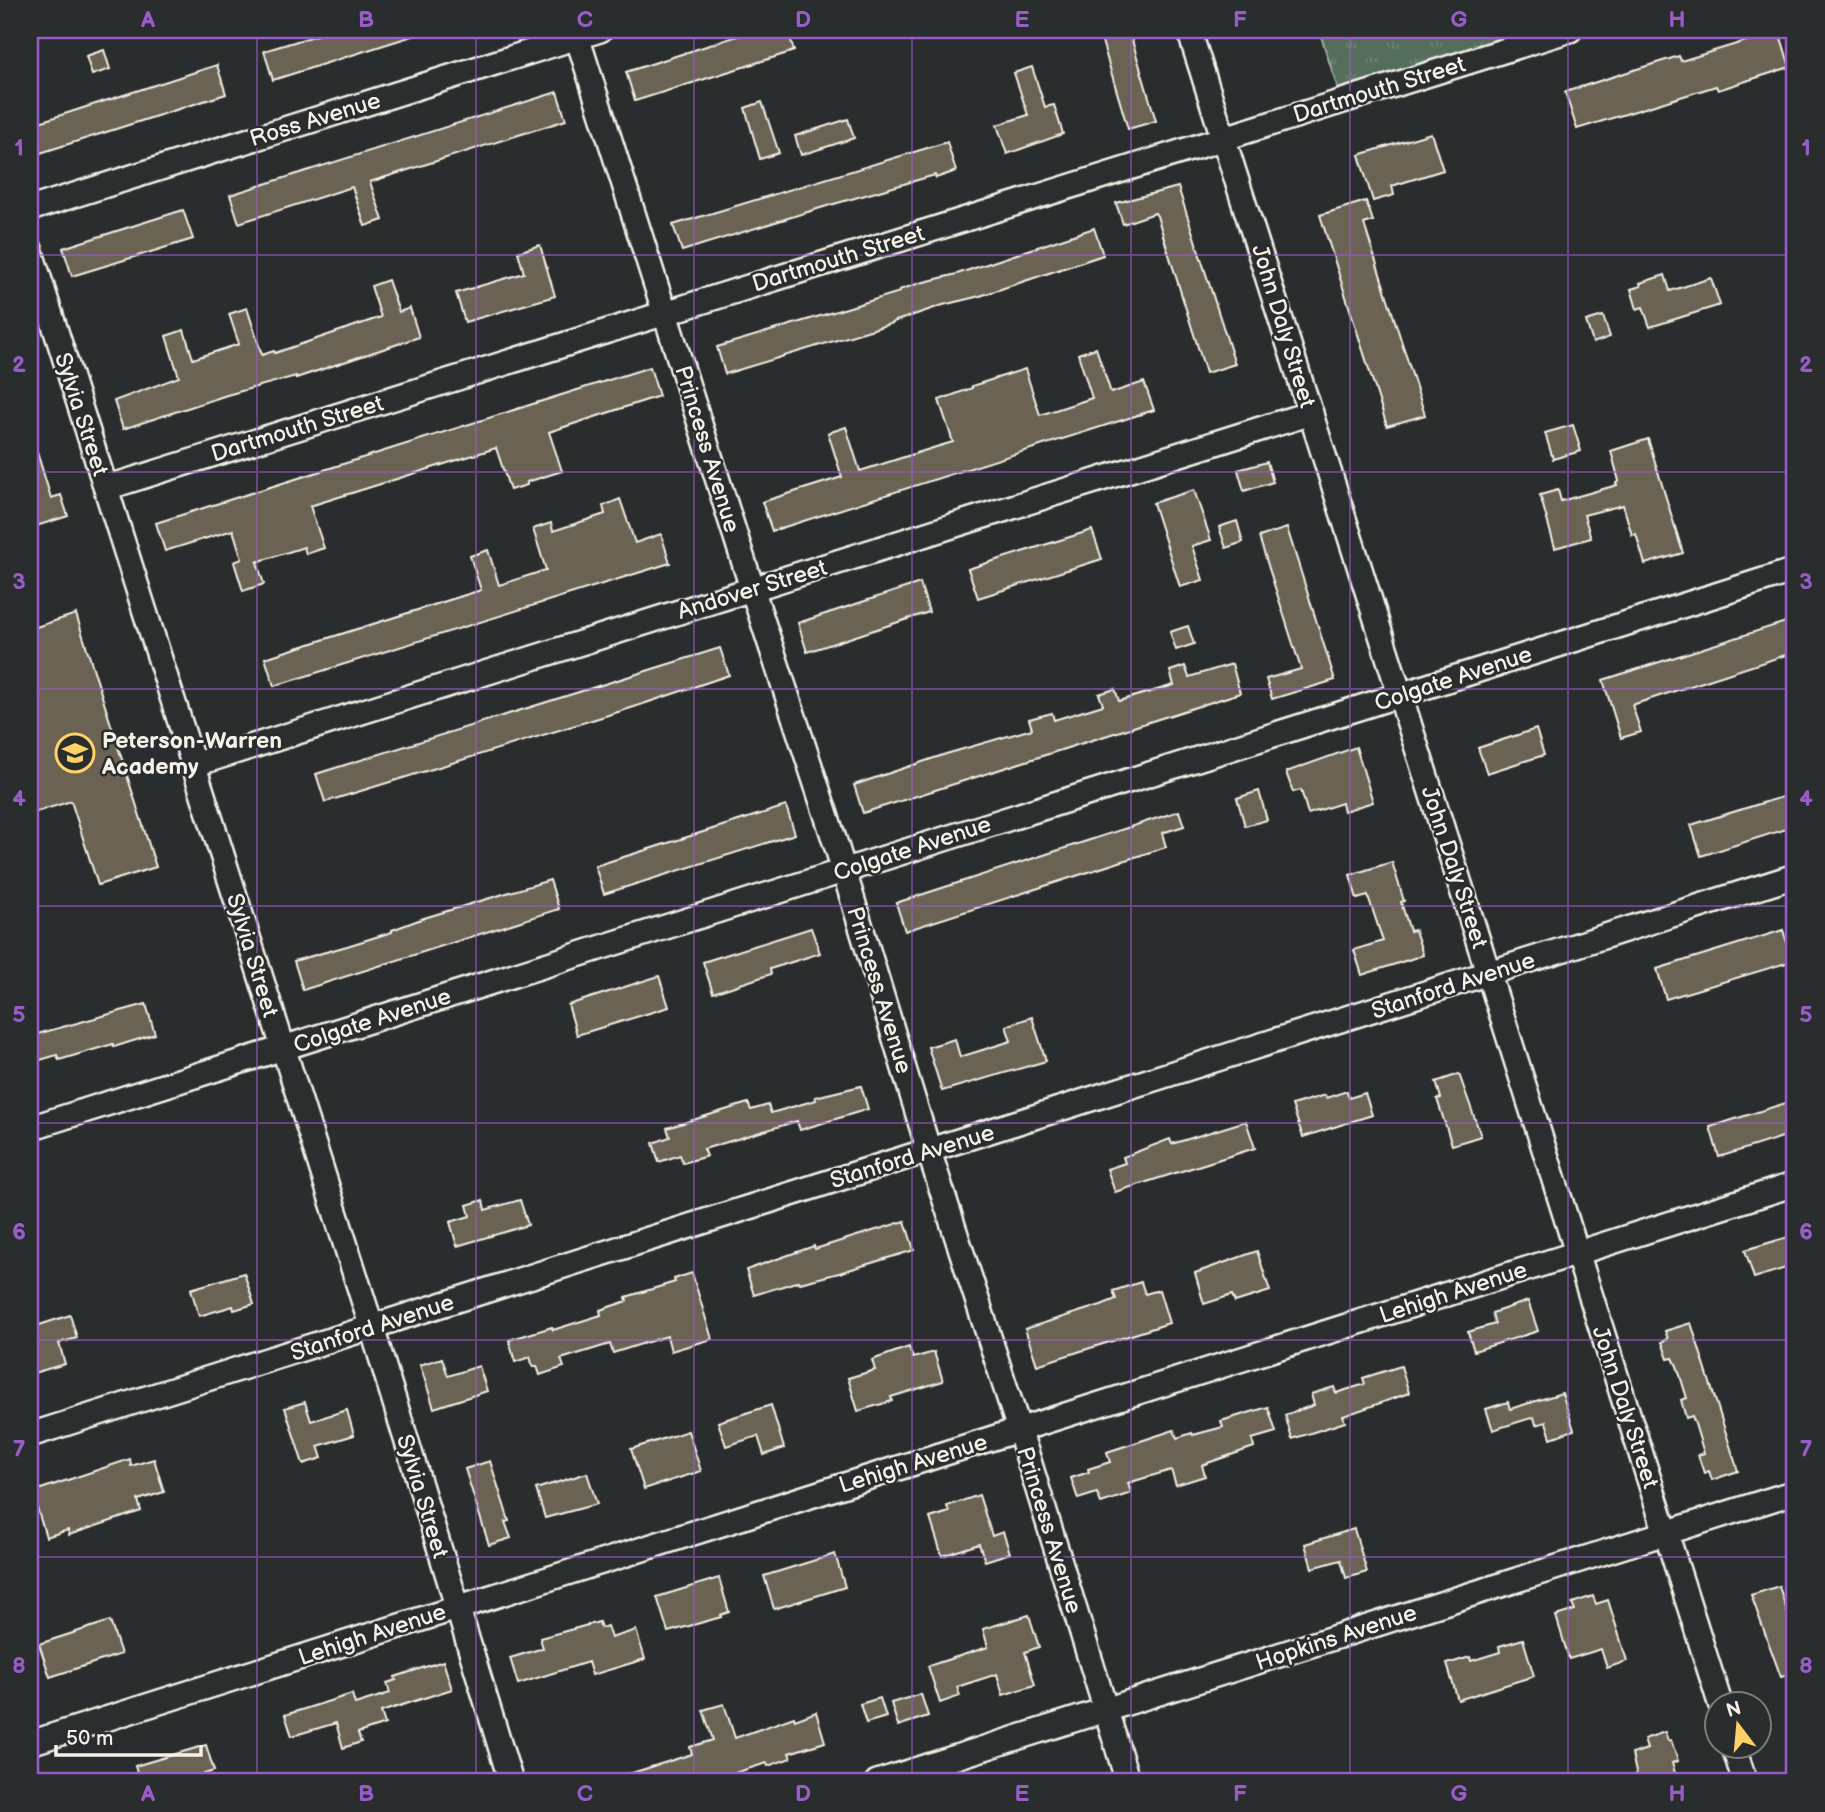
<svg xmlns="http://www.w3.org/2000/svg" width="1825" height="1812" font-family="'Balsamiq Sans',sans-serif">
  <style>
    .park { fill: url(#park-tufts); stroke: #a4b0a2; stroke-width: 2 }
    .building { fill: #6a6252; stroke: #f4f1e8; stroke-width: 2 }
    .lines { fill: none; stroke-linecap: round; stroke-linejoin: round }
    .minor-casing { stroke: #f4f1e8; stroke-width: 28 }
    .minor { stroke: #2a2d2e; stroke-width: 23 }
    .grid { fill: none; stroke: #995dc9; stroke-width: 2; stroke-opacity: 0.55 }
    .labels { text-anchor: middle; stroke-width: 5; stroke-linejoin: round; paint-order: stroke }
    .street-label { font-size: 23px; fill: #f4f1e8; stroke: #2a2d2e }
    .poi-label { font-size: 23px; font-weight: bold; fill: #f4f1e8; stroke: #2a2d2e; text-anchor: start }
    .neatline { fill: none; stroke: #995dc9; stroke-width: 2.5 }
    .grid-label { font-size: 23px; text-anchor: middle; font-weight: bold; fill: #995dc9 }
  </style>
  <defs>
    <pattern id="park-tufts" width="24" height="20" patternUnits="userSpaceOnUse" patternTransform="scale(1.75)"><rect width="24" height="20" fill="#556e5c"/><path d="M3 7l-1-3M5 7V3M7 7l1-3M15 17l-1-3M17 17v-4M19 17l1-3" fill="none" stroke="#6e8373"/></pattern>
  </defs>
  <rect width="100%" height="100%" fill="#2a2d2e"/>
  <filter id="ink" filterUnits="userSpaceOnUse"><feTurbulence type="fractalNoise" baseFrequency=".0143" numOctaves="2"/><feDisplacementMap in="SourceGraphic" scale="14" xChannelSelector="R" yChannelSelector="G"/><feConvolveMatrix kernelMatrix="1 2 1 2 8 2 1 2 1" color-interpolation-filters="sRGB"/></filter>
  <g filter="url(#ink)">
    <path class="park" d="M1319,30H1528L1338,89Z"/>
    <g class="building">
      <path d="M334,30H422V33L273,80L264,51Z"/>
      <path d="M756,30H788L794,51L635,101L626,72Z"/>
      <path d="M1129,30L1156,121L1128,129L1101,38Z"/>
      <path d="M1779,31L1790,67L1718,90L1716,86L1577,129L1565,92L1637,69L1679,56L1681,61Z"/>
      <path d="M104,50L110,69L92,75L86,56Z"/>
      <path d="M217,65L226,94L34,155L30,143V125Z"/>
      <path d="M1032,67L1045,107L1054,105L1063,134L1007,154L997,125L1028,115L1014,73Z"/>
      <path d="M557,92L566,120L370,182L383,220L365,226L352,187L239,223L230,195Z"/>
      <path d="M762,102L779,153L760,159L745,108Z"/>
      <path d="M848,119L854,138L801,155L795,136Z"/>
      <path d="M1431,133L1443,170L1392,186L1394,195L1373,201L1359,155Z"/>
      <path d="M947,142L956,171L936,178L935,175L827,206L682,251L673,225Z"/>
      <path d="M1178,187L1235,364L1206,373L1157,216L1155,213L1123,224L1116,203Z"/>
      <path d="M1366,201L1373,221L1364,224L1425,415L1387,426L1320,215Z"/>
      <path d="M183,210L193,239L72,276L63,248Z"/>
      <path d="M1094,228L1103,255L980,296L943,305L893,322V323L725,374L717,347L900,292L899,290L920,283L957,274Z"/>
      <path d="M540,245L555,296L465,322L456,293L524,273L518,252Z"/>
      <path d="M1665,275L1670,291L1711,278L1720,305L1650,327L1643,307L1637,309L1631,289L1641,286L1640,283Z"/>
      <path d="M388,280L399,312L410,308L419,337L296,378V376L227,395L123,429L114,401L179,377L166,336L184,330L193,359L239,344L229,314L247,308L262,355L274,351L275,353L381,317L371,286Z"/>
      <path d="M1603,316L1610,337L1593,343L1586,321Z"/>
      <path d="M1096,348L1111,393L1144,382L1154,410L772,531L762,502L842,477L828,433L846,427L860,471L936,447L953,442L939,400L972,388V386L1025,369L1040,415L1092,398L1078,354Z"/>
      <path d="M650,367L659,396L549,432L562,471L527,482V485L510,490L496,448L310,506L324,548L306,554L304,547L257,562L264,584L243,591L234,562L242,559L233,530L165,551L156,523Z"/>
      <path d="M1573,425L1581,451L1553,459L1545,433Z"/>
      <path d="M1648,439L1683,553L1645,564L1636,534L1632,535L1623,505L1584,515L1591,538L1555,548L1540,495L1558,490L1561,501L1617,485L1616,483L1619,481L1611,451Z"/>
      <path d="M30,442H34L51,498L61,495L68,516L33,527L30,516Z"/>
      <path d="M1267,462L1273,482L1244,491L1238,470Z"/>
      <path d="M1194,490L1211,540L1192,546L1203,580L1180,587L1153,503Z"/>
      <path d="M620,499L635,543L661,534L670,563L274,686L265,658L481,590L470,556L488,550L499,585L546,570L533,529L551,523L553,531L605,514L603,506Z"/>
      <path d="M1237,521L1243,542L1226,548L1219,527Z"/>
      <path d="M1287,528L1335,680L1272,699L1266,679L1301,669L1259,537Z"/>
      <path d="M1092,530L1102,559L978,598L968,569Z"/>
      <path d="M920,583L929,612L807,652L798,623Z"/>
      <path d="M76,614L156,867L98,885L71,801L30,814V629Z"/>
      <path d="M1795,619V652L1632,705L1641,732L1621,738L1603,680Z"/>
      <path d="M1188,626L1194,644L1176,650L1170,632Z"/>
      <path d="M720,648L729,675L631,708L325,802L316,774Z"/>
      <path d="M1232,664L1240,693L863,813L854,785L946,754L1032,729L1029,719L1052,713L1054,720L1103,705L1099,694L1115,689L1119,701L1174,685L1170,671L1185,666L1189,677Z"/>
      <path d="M1536,729L1544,755L1487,773L1478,748Z"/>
      <path d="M1356,747L1373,802L1344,811L1342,803L1308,814L1301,790L1293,792L1286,772Z"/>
      <path d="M1259,791L1267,820L1245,826L1237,798Z"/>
      <path d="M1795,793V826L1701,856L1691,825Z"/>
      <path d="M786,806L795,834L604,894L595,866Z"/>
      <path d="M1179,811L1184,826L1162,833L1166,847L905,931L896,903Z"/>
      <path d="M1392,862L1404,901L1401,902L1410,931L1415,930L1423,955L1362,975L1354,950L1383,941L1368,896L1357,899L1350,875Z"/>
      <path d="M550,880L559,909L303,990L294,961L347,946L392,932V930L424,918Z"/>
      <path d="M811,928L820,953L770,969L771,974L713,993L703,962Z"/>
      <path d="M1783,930L1793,961L1666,999L1657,969Z"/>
      <path d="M659,976L669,1007L577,1035L568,1005Z"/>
      <path d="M146,1004L155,1034L114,1047L113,1044L59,1060L57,1055L30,1063V1036Z"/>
      <path d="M1032,1017L1046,1061L942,1091L928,1047L955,1039L960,1057L1011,1041L1006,1026Z"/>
      <path d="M1459,1074L1481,1136L1452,1145L1437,1099L1441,1098L1436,1082Z"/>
      <path d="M861,1086L868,1109L800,1130L797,1121L704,1149L707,1156L683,1163L680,1155L659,1162L653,1143L670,1137L667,1128L748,1103L751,1110L768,1105L771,1113L816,1100L815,1097Z"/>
      <path d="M1347,1091L1349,1098L1365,1093L1372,1115L1303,1137L1292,1105L1325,1095L1326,1098Z"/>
      <path d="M1795,1100V1133L1719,1157L1710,1127Z"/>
      <path d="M1246,1121L1255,1148L1115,1192L1107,1169L1125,1163L1123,1157L1170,1139L1172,1144Z"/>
      <path d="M483,1200L485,1210L520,1200L528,1225L457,1246L450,1222L470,1216L467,1205Z"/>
      <path d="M905,1221L914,1250L839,1273L800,1283L799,1281L754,1295L746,1270L814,1246L815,1249Z"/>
      <path d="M1795,1235V1265L1754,1278L1745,1250Z"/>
      <path d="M1257,1251L1270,1291L1235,1302L1232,1295L1204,1304L1195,1273Z"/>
      <path d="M244,1273L254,1304L234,1310L233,1306L199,1316L191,1289Z"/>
      <path d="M692,1273L712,1339L671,1351L667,1336L613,1353L610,1344L561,1359L564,1367L540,1375L537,1366L533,1367L530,1357L515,1362L509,1340L552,1327L553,1330L601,1315L600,1310L627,1301L626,1297L675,1282L674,1279Z"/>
      <path d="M1141,1282L1145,1294L1159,1290L1169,1323L1037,1365L1025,1329L1101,1305L1116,1299L1113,1291Z"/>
      <path d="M1528,1301L1538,1331L1474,1351L1468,1332L1495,1324L1492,1313Z"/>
      <path d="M70,1315L77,1338L59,1343L65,1364L30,1374V1328Z"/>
      <path d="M1691,1323L1738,1471L1712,1480L1709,1471L1704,1473L1698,1455L1704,1453L1695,1424L1692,1416L1686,1418L1681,1400L1687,1398L1677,1366L1673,1358L1668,1359L1662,1342L1668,1339L1665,1331Z"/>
      <path d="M909,1347L913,1358L934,1352L943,1381L891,1397L892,1401L858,1411L848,1378L875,1370L872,1360Z"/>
      <path d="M442,1358L448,1376L479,1366L487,1391L434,1408L420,1365Z"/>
      <path d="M1401,1366L1409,1393L1343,1416L1345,1422L1292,1439L1285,1415L1314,1405L1311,1394L1334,1387L1336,1393L1365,1384L1363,1378Z"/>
      <path d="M1562,1393L1574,1430L1551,1438L1546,1422L1536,1425L1534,1417L1493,1430L1486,1409L1508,1402L1510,1409Z"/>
      <path d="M305,1402L311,1421L347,1410L354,1435L318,1446L322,1458L303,1464L285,1408Z"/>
      <path d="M771,1405L784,1448L764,1455L758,1436L726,1446L718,1422Z"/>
      <path d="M1268,1407L1276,1432L1252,1439L1254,1447L1202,1465L1205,1476L1176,1485L1171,1470L1128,1483L1131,1493L1101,1503L1097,1493L1078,1499L1071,1478L1089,1472L1088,1469L1110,1462L1107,1452L1174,1430L1177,1438L1192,1433L1193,1435L1223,1427L1221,1421Z"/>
      <path d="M688,1431L701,1471L644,1489L631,1449Z"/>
      <path d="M130,1459L131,1466L154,1459L164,1492L138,1500L141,1511L69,1535L68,1530L46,1537L32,1492Z"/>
      <path d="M490,1461L509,1521L505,1522L511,1538L489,1545L465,1469Z"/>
      <path d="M587,1473L597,1504L545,1518L536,1489Z"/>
      <path d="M979,1495L992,1536L1003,1532L1010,1553L985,1561L979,1544L942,1556L930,1518L949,1512L947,1506Z"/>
      <path d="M1354,1529L1367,1572L1346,1578L1341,1560L1312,1568L1305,1544Z"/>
      <path d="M835,1554L845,1587L774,1609L764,1576Z"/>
      <path d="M719,1578L729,1612L720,1615L721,1617L668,1632L657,1597Z"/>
      <path d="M1779,1586L1795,1636V1673L1781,1677L1751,1595Z"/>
      <path d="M1593,1596L1596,1604L1608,1600L1627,1661L1607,1668L1601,1649L1569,1659L1556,1616L1575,1610L1572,1603Z"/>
      <path d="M1029,1615L1039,1647L1025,1652L1035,1685L1003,1695L997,1674L957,1687L960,1696L940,1703L928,1666L988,1647L983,1629Z"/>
      <path d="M110,1621L121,1654L50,1677L39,1644Z"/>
      <path d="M599,1622L601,1628L607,1626L611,1638L636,1630L645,1659L592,1675L588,1662L518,1684L510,1658L543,1648L540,1638Z"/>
      <path d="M1523,1639L1534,1676L1458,1700L1447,1664L1470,1657L1471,1661L1500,1652L1499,1646Z"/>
      <path d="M443,1661L452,1689L381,1712L385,1724L358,1733L361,1742L343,1748L336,1723L292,1736L285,1715L352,1694L355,1704L390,1693L387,1683L396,1680L395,1677Z"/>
      <path d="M921,1694L928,1716L898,1726L891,1703Z"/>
      <path d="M880,1698L886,1717L866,1723L860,1704Z"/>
      <path d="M724,1704L735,1738L794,1717L795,1720L816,1712L825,1742L789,1753L791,1758L768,1766L767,1763L705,1782H613V1779L692,1754L690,1747L713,1740L703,1710Z"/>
      <path d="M1665,1732L1668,1741L1671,1740L1678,1761L1672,1763L1677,1779L1669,1782H1638L1632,1754L1647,1749L1644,1739Z"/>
      <path d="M206,1745L214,1771L179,1782H140L135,1766Z"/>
    </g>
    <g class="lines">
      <defs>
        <g id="minor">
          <path d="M575,30L759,610L837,848L929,1151L1026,1451L1128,1782"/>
          <path d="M1189,30L1720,1703"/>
          <path d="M30,209L600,30"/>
          <path d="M30,249L372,1328L511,1782"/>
          <path d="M106,488L1570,30"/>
          <path d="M193,765L1311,413"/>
          <path d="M30,1128L1795,570"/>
          <path d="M30,1435L1795,876"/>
          <path d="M30,1743L1795,1184"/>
          <path d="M1733,1745L1745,1782"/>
          <path d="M877,1782L1795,1492"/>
        </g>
      </defs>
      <use href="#minor" class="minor-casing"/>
      <use href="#minor" class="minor"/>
    </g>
  </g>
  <path class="grid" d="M257,30V1782M476,30V1782M694,30V1782M912,30V1782M1131,30V1782M1350,30V1782M1568,30V1782M30,255H1795M30,472H1795M30,689H1795M30,906H1795M30,1123H1795M30,1340H1795M30,1557H1795"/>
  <defs>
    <symbol id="school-ring" viewBox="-11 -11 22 22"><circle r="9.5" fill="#2a2d2e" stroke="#ffd166" stroke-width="1.5"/><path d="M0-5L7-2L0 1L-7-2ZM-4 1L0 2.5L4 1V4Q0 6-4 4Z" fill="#ffd166"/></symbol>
  </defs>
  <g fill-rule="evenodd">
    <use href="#school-ring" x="53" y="731" width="44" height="44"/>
  </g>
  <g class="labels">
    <g class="street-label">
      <text transform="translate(1379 89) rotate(-17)" y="8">Dartmouth Street</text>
      <text transform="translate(315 119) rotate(-17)" y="8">Ross Avenue</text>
      <text transform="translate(838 258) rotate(-17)" y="8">Dartmouth Street</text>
      <text transform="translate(1284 326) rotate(73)" y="8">John Daly Street</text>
      <text transform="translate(82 414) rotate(72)" y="8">Sylvia Street</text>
      <text transform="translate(297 428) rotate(-17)" y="8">Dartmouth Street</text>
      <text transform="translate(708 449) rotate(73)" y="8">Princess Avenue</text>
      <text transform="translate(752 589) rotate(-17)" y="8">Andover Street</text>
      <text transform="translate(1453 678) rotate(-18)" y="8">Colgate Avenue</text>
      <text transform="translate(912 848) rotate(-18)" y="8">Colgate Avenue</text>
      <text transform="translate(1455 867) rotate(72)" y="8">John Daly Street</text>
      <text transform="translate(253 955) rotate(73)" y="8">Sylvia Street</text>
      <text transform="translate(1453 985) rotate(-18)" y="8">Stanford Avenue</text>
      <text transform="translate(880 990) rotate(73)" y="8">Princess Avenue</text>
      <text transform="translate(372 1020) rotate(-18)" y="8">Colgate Avenue</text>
      <text transform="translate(912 1156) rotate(-17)" y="8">Stanford Avenue</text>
      <text transform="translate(1453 1292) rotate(-18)" y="8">Lehigh Avenue</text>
      <text transform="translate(372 1327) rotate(-18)" y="8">Stanford Avenue</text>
      <text transform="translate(1626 1407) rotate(72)" y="8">John Daly Street</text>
      <text transform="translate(913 1463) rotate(-17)" y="8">Lehigh Avenue</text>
      <text transform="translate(423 1496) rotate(73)" y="8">Sylvia Street</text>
      <text transform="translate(1050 1530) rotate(73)" y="8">Princess Avenue</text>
      <text transform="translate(372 1634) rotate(-18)" y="8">Lehigh Avenue</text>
      <text transform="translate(1336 1637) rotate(-18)" y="8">Hopkins Avenue</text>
    </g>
    <g class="poi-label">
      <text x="102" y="748">Peterson-Warren<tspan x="102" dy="26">Academy</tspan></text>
    </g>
  </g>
  <rect width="1825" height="1812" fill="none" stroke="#2a2d2e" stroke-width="77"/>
  <g transform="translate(1738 1725) rotate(344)"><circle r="33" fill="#2a2d2e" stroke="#7b7b78" stroke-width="2"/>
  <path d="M0-5L12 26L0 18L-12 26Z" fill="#ffd166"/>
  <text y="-10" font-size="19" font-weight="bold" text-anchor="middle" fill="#f4f1e8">N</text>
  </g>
  <path d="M56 1745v10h145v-10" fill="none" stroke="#f4f1e8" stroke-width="3.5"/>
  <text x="66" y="1745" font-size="21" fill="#f4f1e8" stroke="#2a2d2e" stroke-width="5" paint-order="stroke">50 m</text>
  <rect x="38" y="38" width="1748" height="1735" class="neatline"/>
  <g class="grid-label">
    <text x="148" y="27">A</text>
    <text x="366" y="27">B</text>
    <text x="585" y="27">C</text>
    <text x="803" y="27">D</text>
    <text x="1022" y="27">E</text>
    <text x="1240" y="27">F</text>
    <text x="1459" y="27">G</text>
    <text x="1677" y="27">H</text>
    <text x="19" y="155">1</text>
    <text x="1806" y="155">1</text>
    <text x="19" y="372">2</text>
    <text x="1806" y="372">2</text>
    <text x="19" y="589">3</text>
    <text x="1806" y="589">3</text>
    <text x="19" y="806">4</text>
    <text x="1806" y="806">4</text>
    <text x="19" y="1022">5</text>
    <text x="1806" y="1022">5</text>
    <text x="19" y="1239">6</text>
    <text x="1806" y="1239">6</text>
    <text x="19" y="1456">7</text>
    <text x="1806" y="1456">7</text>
    <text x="19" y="1673">8</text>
    <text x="1806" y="1673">8</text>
    <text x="148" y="1801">A</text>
    <text x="366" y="1801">B</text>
    <text x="585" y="1801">C</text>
    <text x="803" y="1801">D</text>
    <text x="1022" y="1801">E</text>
    <text x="1240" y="1801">F</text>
    <text x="1459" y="1801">G</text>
    <text x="1677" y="1801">H</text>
  </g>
</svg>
